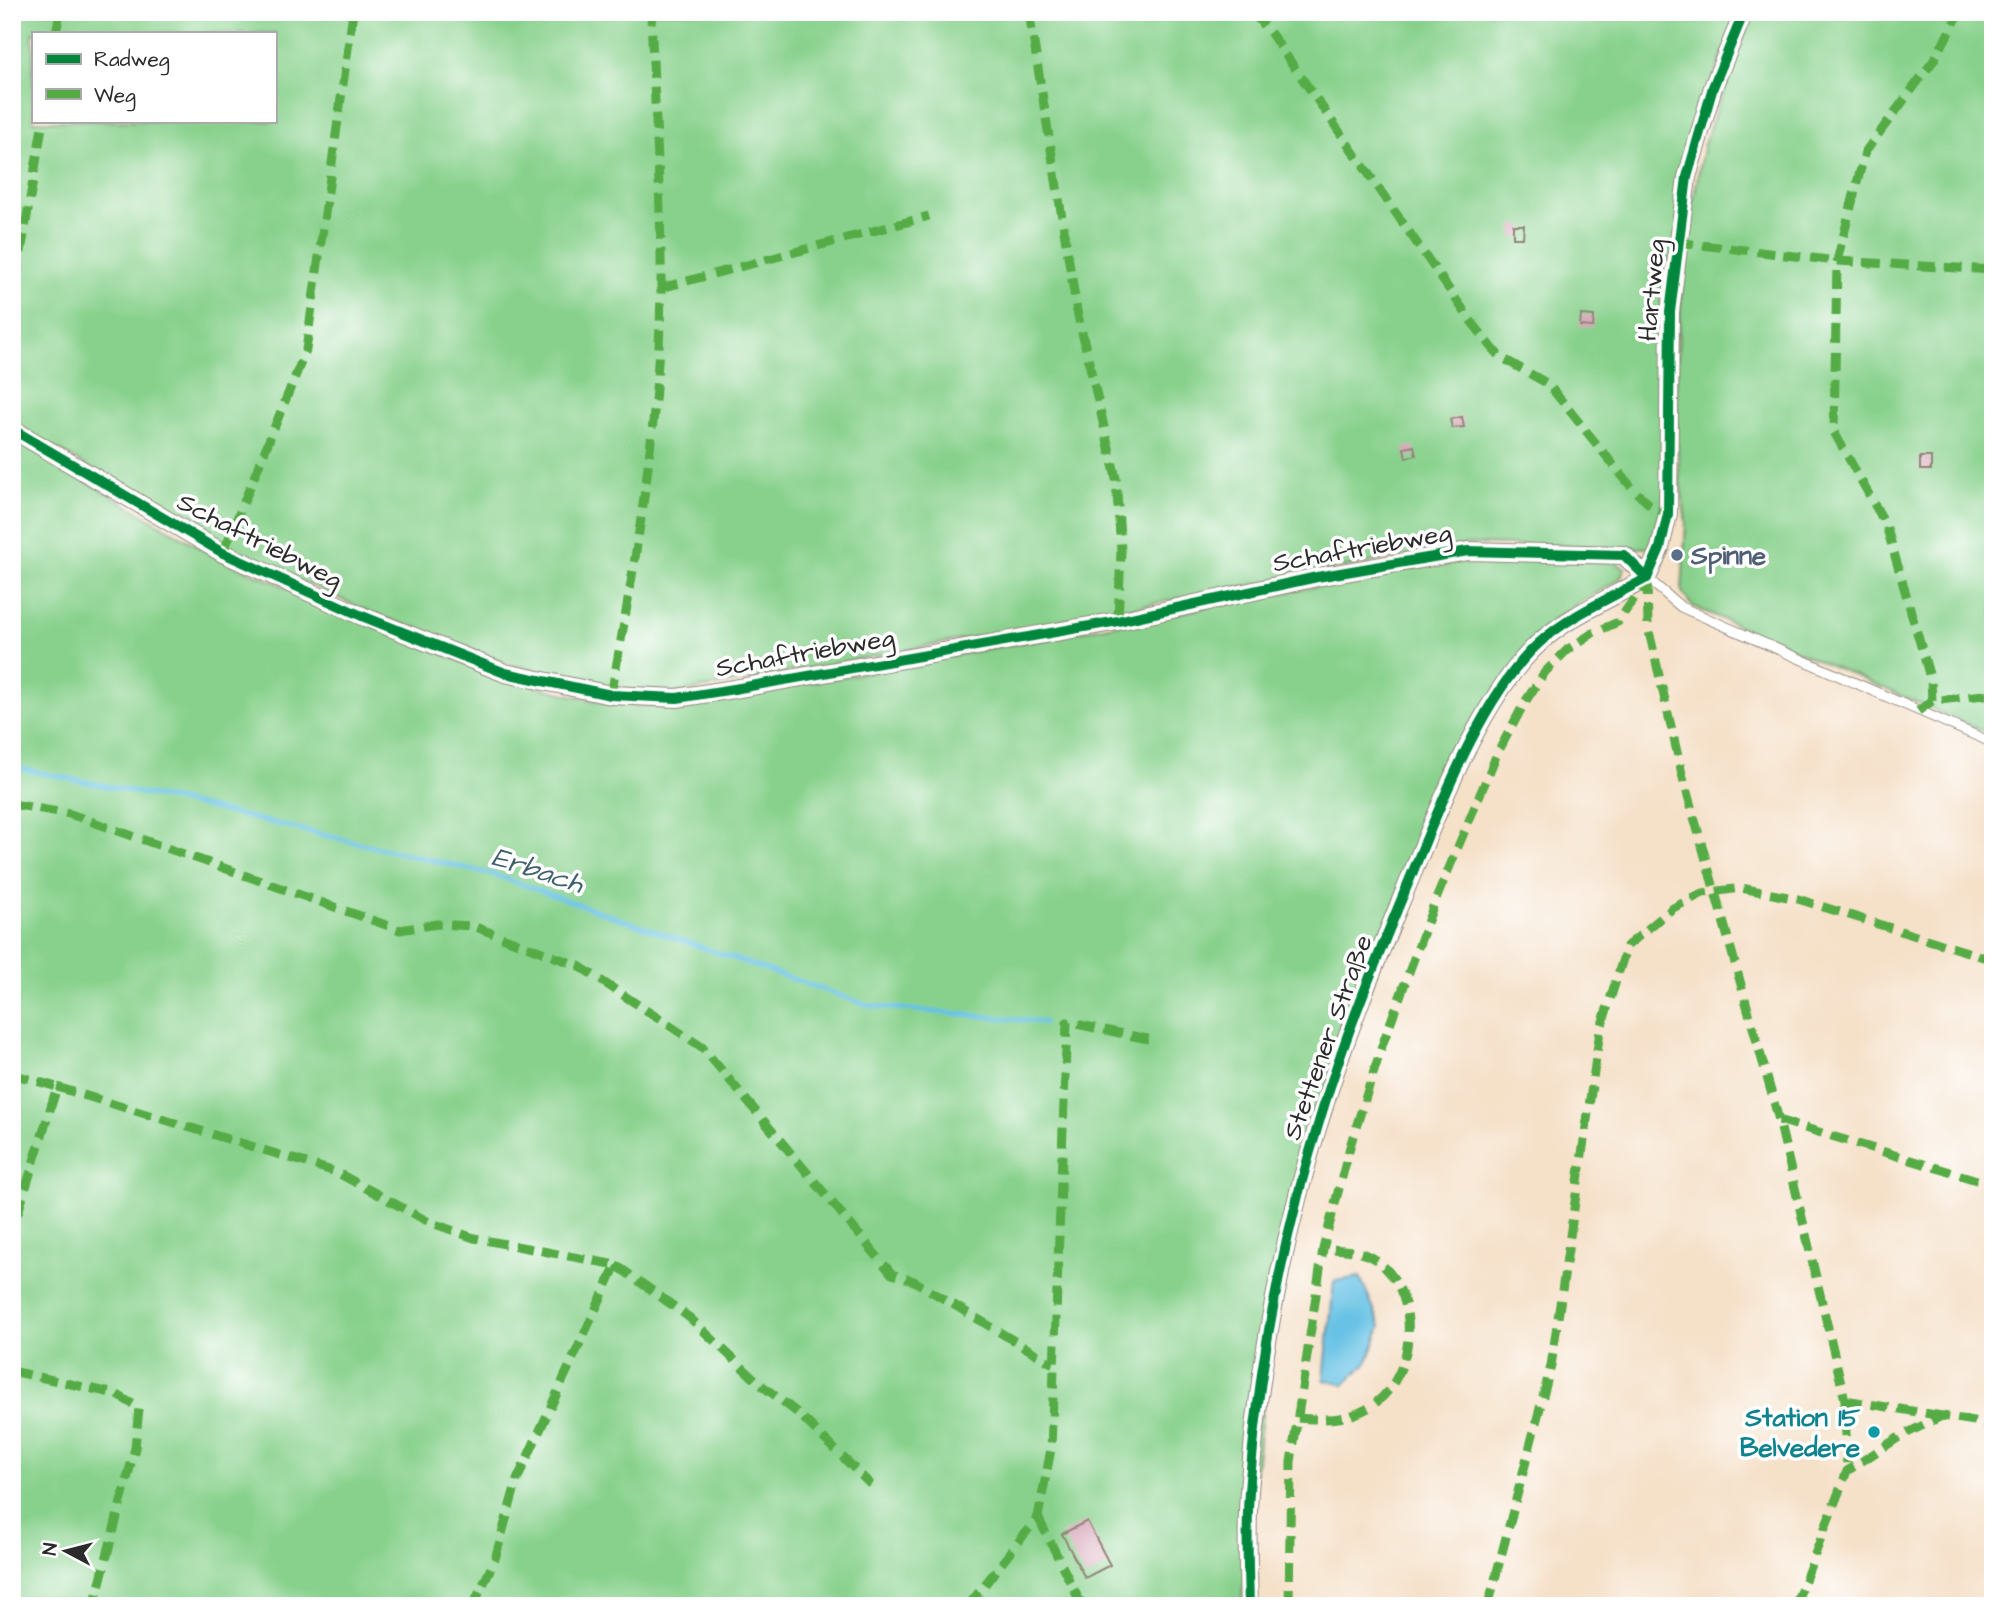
<svg xmlns="http://www.w3.org/2000/svg" width="2005" height="1618" font-family="'Architects Daughter',sans-serif">
  <style>
    .green { fill: #88d18c; stroke: #5a7e5c; stroke-width: 2; fill-rule: evenodd }
    .water { fill: #67c2e5; stroke: #497688; stroke-width: 2 }
    .lines { fill: none; stroke-linecap: round; stroke-linejoin: round }
    .stream { stroke: #67c2e5; stroke-width: 5 }
    .building { fill: #d7a2b6 }
    .lane-casing { stroke: #90867a; stroke-width: 11 }
    .street-casing { stroke: #90867a; stroke-width: 20 }
    .lane { stroke: #fff; stroke-width: 9 }
    .street { stroke: #fff; stroke-width: 18 }
    .quiet { stroke: #54ab44; stroke-width: 9; stroke-dasharray: 18 9; stroke-linecap: butt }
    .cycleway-casing { stroke: #fff; stroke-width: 15 }
    .cycleway { stroke: #00873e; stroke-width: 10 }
    .service-dot { fill: #5c6f8a; stroke: #fff; stroke-width: 2.5 }
    .culture-dot { fill: #0f9aa8; stroke: #fff; stroke-width: 2.5 }
    .labels { text-anchor: middle; stroke-width: 7; stroke-linejoin: round; paint-order: stroke }
    .street-label { font-size: 26px; fill: #2b2b2b; stroke: #fff }
    .service-label { font-size: 26px; font-weight: bold; fill: #4e5e75; stroke: #fff; text-anchor: start }
    .culture-label { font-size: 26px; font-weight: bold; fill: #0d838f; stroke: #fff; text-anchor: end }
    .water-label { font-size: 28px; font-style: italic; fill: #40606c; stroke: #fff }
  </style>
  <rect width="100%" height="100%" fill="#fff"/>
  <filter id="ink" filterUnits="userSpaceOnUse"><feTurbulence type="fractalNoise" baseFrequency=".0143" numOctaves="2"/><feDisplacementMap in="SourceGraphic" scale="14" xChannelSelector="R" yChannelSelector="G"/><feConvolveMatrix kernelMatrix="1 2 1 2 8 2 1 2 1" color-interpolation-filters="sRGB"/></filter>
  <filter id="wash" filterUnits="userSpaceOnUse"><feTurbulence type="fractalNoise" baseFrequency=".00686" numOctaves="4" result="noise"/><feDisplacementMap in="SourceGraphic" scale="28" xChannelSelector="R" yChannelSelector="G"/><feGaussianBlur stdDeviation="1.57" result="paint"/><feColorMatrix in="noise" values="0 0 0 0 0 0 0 0 0 0 0 0 0 0 0 0 0 1.4 0 .05"/><feComposite in="paint" operator="in"/></filter>
  <g filter="url(#wash)">
    <rect width="100%" height="100%" fill="#f5e0c8"/>
    <g class="green">
      <path d="M12,12H1738L1691,137L1664,501L1649,548L1469,544L678,693L615,688L508,664L365,610L229,548L12,423ZM33,33H275V121H33Z"/>
      <path d="M1753,12H1993V735L1692,606L1682,592L1686,522L1679,475L1676,389L1684,251L1704,143Z"/>
      <path d="M12,438L220,559L502,679L610,704L676,708L1468,558L1610,560L1625,568L1619,580L1565,611L1536,636L1430,815L1280,1248L1241,1606H12Z"/>
    </g>
    <path class="water" d="M1360,1277L1381,1326L1368,1361L1344,1385L1324,1380L1334,1281Z"/>
    <g class="lines">
      <path class="stream" d="M12,767L179,801L495,875L870,1006L1044,1022"/>
    </g>
    <g id="blocks">
      <g class="building">
        <path d="M1513,225H1524L1523,238H1513Z"/>
        <path d="M1581,315L1594,316L1593,327L1580,326Z"/>
        <path d="M1462,417L1464,427L1452,428L1450,419Z"/>
        <path d="M1414,446L1416,455L1406,458L1404,448Z"/>
        <rect x="1920" y="457" width="11" height="13"/>
        <path d="M1087,1521L1110,1565L1085,1578L1062,1534Z"/>
      </g>
    </g>
  </g>
  <g filter="url(#ink)">
    <use href="#blocks" fill-opacity="0" stroke="#90867a" stroke-width="2"/>
    <g class="lines">
      <defs>
        <path id="lane" d="M1647,578L1681,607L1993,743"/>
        <g id="street">
          <path d="M12,429L223,553L362,616L505,673L611,695L677,698L734,689L1118,621L1317,577L1468,551L1624,555L1647,578"/>
          <path d="M1647,578L1660,548L1668,514L1670,312L1687,177L1713,87L1744,12"/>
          <path d="M1249,1606C1248,1564 1246,1521 1250,1479C1260,1356 1285,1229 1322,1112C1347,1029 1381,949 1414,869C1442,801 1484,693 1539,643C1570,615 1611,598 1647,578"/>
        </g>
      </defs>
      <use href="#lane" class="lane-casing"/>
      <use href="#street" class="street-casing"/>
      <use href="#lane" class="lane"/>
      <use href="#street" class="street"/>
      <g class="quiet">
        <path d="M1029,12L1077,311L1116,478L1121,551L1118,621"/>
        <path d="M1252,12L1272,35L1471,321L1499,356L1548,384L1633,489L1649,504L1668,514"/>
        <path d="M56,33L60,12"/>
        <path d="M1676,242L1837,261L1993,270"/>
        <path d="M661,288L929,216"/>
        <path d="M12,306L43,121"/>
        <path d="M223,553L306,350L353,12"/>
        <path d="M1647,579L1648,627L1683,778L1779,1120L1845,1400L1847,1471"/>
        <path d="M611,695C636,560 659,426 661,289C662,197 654,104 651,12"/>
        <path d="M1932,701L1931,681L1886,525L1834,432L1837,261L1865,152L1934,60L1960,12"/>
        <path d="M1918,711L1932,701L1993,694"/>
        <path d="M12,804L70,814L400,930L437,924L473,926L579,966L702,1047L892,1274L914,1281L1053,1364"/>
        <path d="M12,1074L57,1087L12,1232"/>
        <path d="M57,1087L336,1172L429,1222L474,1238L616,1265L517,1480L495,1559L473,1606"/>
        <path d="M1779,1120L1993,1185"/>
        <path d="M616,1265L690,1318L760,1384L799,1414L871,1485"/>
        <path d="M12,1371L116,1394L139,1408L135,1448L94,1606"/>
        <path d="M1845,1400L1942,1416"/>
        <path d="M1298,1418C1323,1420 1347,1421 1370,1407C1417,1377 1422,1297 1379,1262C1364,1250 1342,1249 1323,1249"/>
        <path d="M1038,1517L1082,1606"/>
        <path d="M968,1606L1038,1517L1051,1449L1067,1022L1157,1041"/>
        <path d="M1289,1606L1291,1462L1323,1249L1351,1143L1383,1043L1434,904L1497,754L1525,702L1545,672L1568,649L1593,633L1618,622L1644,584"/>
        <path d="M1488,1606L1551,1366L1600,1031L1627,946L1673,908L1703,893L1741,888L1798,899L1993,960"/>
        <path d="M1795,1606L1847,1471L1901,1436L1942,1416L1993,1424"/>
      </g>
      <defs>
        <g id="cycleway">
          <path d="M12,429L223,553L362,616L505,673L611,695L677,698L734,689L1118,621L1317,577L1468,551L1624,555L1647,578"/>
          <path d="M1647,578L1660,548L1668,514L1670,312L1687,177L1713,87L1744,12"/>
          <path d="M1249,1606C1248,1564 1246,1521 1250,1479C1260,1356 1285,1229 1322,1112C1347,1029 1381,949 1414,869C1442,801 1484,693 1539,643C1570,615 1611,598 1647,578"/>
        </g>
      </defs>
      <use href="#cycleway" class="cycleway-casing"/>
      <use href="#cycleway" class="cycleway"/>
    </g>
  </g>
  <circle class="service-dot" cx="1677" cy="555" r="7"/>
  <circle class="culture-dot" cx="1874" cy="1432" r="7"/>
  <g class="labels">
    <g class="street-label">
      <text transform="translate(1651 290) rotate(-85)" y="9">Hartweg</text>
      <text transform="translate(260 540) rotate(27)" y="9">Schaftriebweg</text>
      <text transform="translate(1362 547) rotate(-10)" y="9">Schaftriebweg</text>
      <text transform="translate(805 652) rotate(-10)" y="9">Schaftriebweg</text>
      <text transform="translate(1327 1037) rotate(-70)" y="9">Stettener Straße</text>
    </g>
    <g class="service-label">
      <text x="1691" y="564">Spinne</text>
    </g>
    <g class="culture-label">
      <text x="1860" y="1426">Station 15<tspan x="1860" dy="30">Belvedere</tspan></text>
    </g>
    <g class="water-label">
      <text transform="translate(538 869) rotate(18)" y="10">Erbach</text>
    </g>
  </g>
  <rect width="2005" height="1618" fill="none" stroke="#fff" stroke-width="42"/>
  <rect x="32" y="32" width="245" height="91" fill="#ffffff" stroke="#aaaaaa" stroke-width="2"/>
  <rect x="46" y="54" width="35" height="10" fill="#00873e" stroke="#aaaaaa" stroke-width="2"/>
  <text x="94" y="66" font-size="21" fill="#2b2b2b">Radweg</text>
  <rect x="46" y="89" width="35" height="10" fill="#54ab44" stroke="#aaaaaa" stroke-width="2"/>
  <text x="94" y="102" font-size="21" fill="#2b2b2b">Weg</text>
  <g transform="translate(66 1551) rotate(277)" stroke="#ffffff" stroke-width="5" paint-order="stroke">
  <path d="M0-5L12 26L0 18L-12 26Z" fill="#2b2b2b"/>
  <text y="-10" font-size="19" font-weight="bold" text-anchor="middle" fill="#2b2b2b">N</text>
  </g>
</svg>
